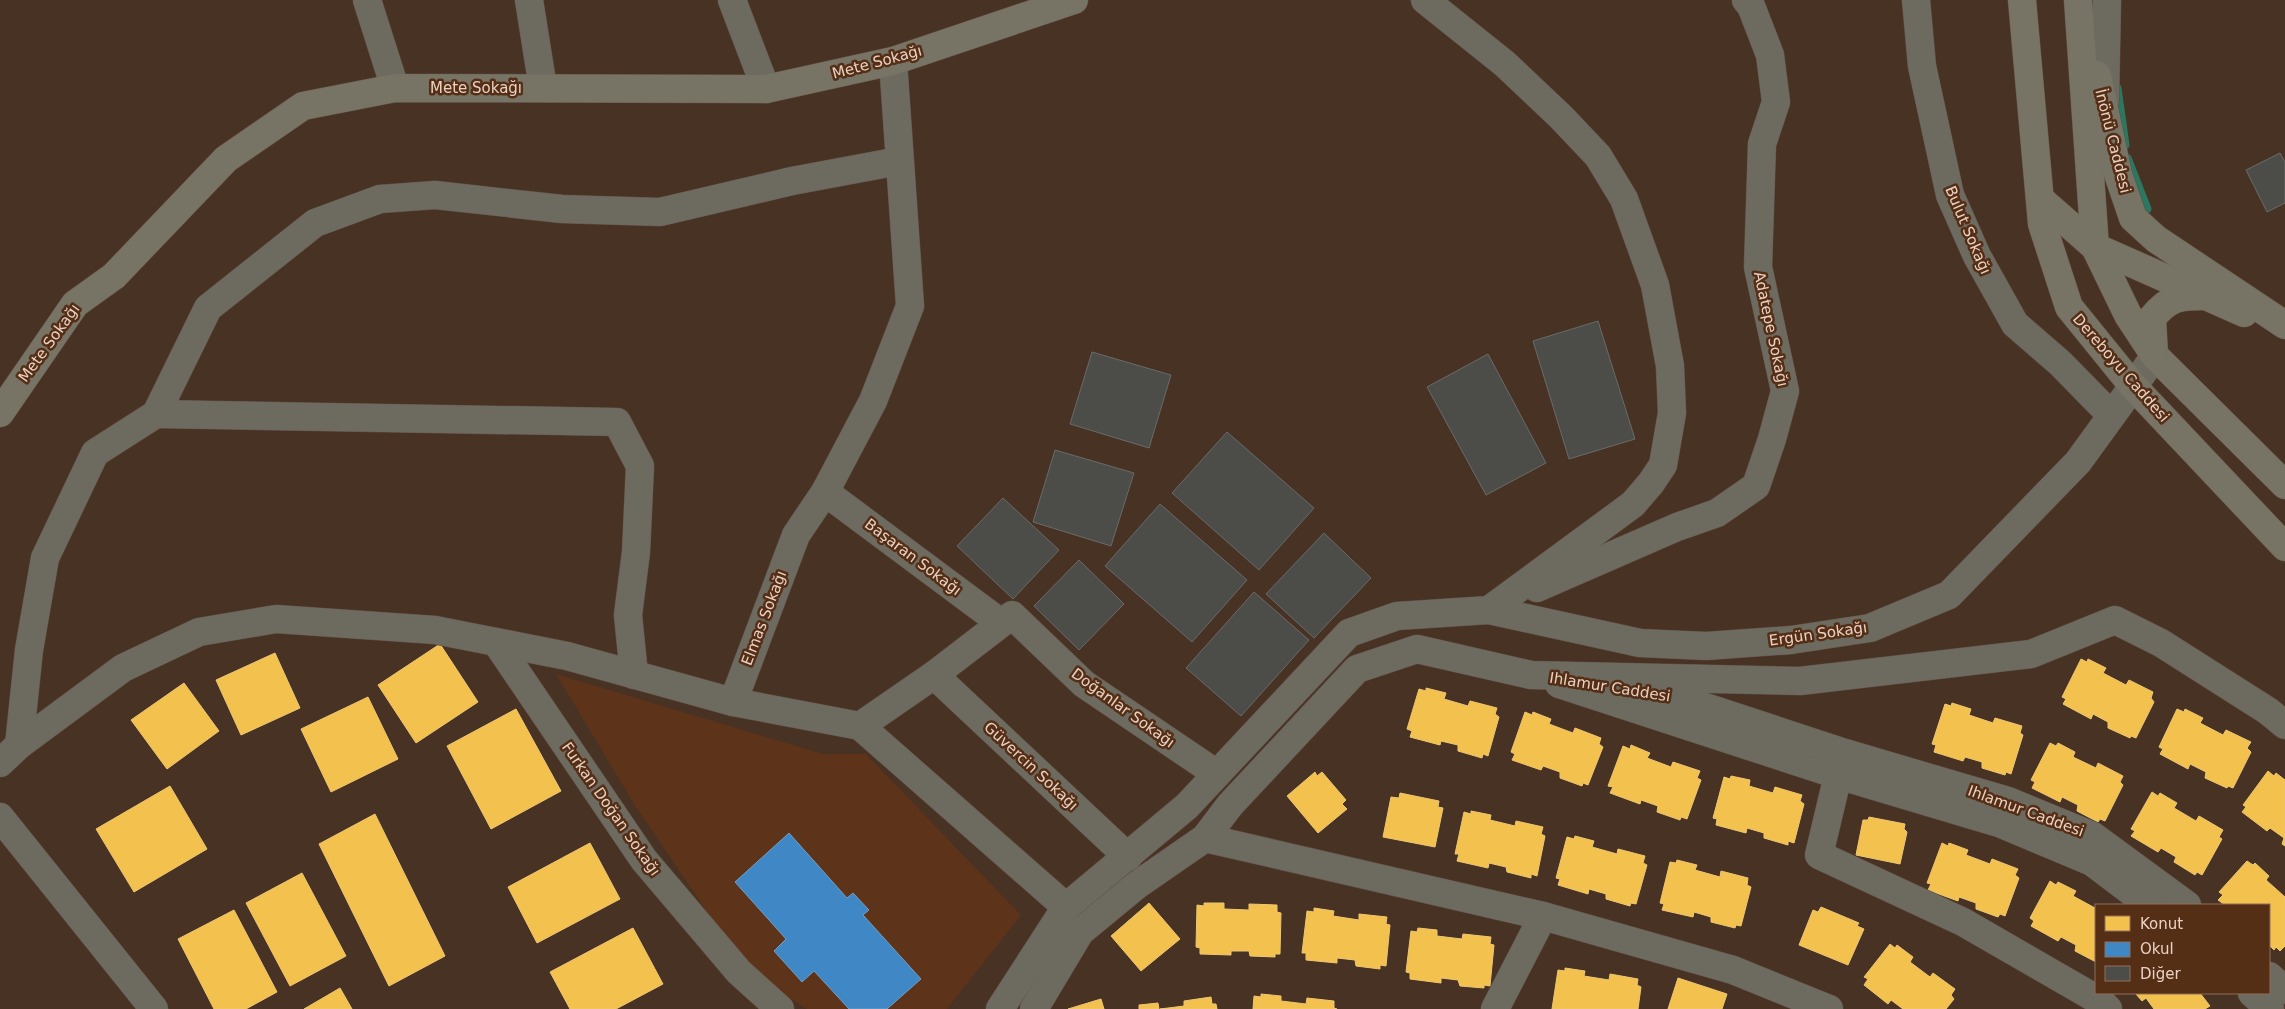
<svg xmlns="http://www.w3.org/2000/svg" width="2285" height="1009" font-family="'DejaVu Sans',sans-serif">
  <style>
    .built { fill: #5d3319 }
    .homes { fill: #f2c14e; stroke: #f0c671 }
    .schools { fill: #3f88c5; stroke: #729ec4 }
    .lines { fill: none; stroke-linecap: round; stroke-linejoin: round }
    .stream { stroke: #2b775f; stroke-width: 9 }
    .building { fill: #4c4c49; stroke: #6a6b69 }
    .minor-casing { stroke: #624f43; stroke-width: 29 }
    .major-casing { stroke: #624f43; stroke-width: 29 }
    .minor { stroke: #6d6a60; stroke-width: 28 }
    .major { stroke: #777365; stroke-width: 28 }
    .labels { text-anchor: middle; stroke-width: 5; stroke-linejoin: round; paint-order: stroke }
    .street-label { font-size: 15px; fill: #ead1c3; stroke: #552e16 }
  </style>
  <rect width="100%" height="100%" fill="#473224"/>
  <path class="built" d="M556,674L823,754H866L1021,915L947,1009H807L747,971L634,804Z"/>
  <g class="homes">
    <path d="M440,644L478,702L416,743L378,685Z"/>
    <path d="M275,653L300,708L241,735L216,680Z"/>
    <path d="M2081,659L2087,662L2088,659L2106,668L2103,673L2126,685L2129,680L2153,692L2151,698L2154,702L2136,738L2131,736L2130,738L2108,728V722L2093,714L2091,719L2063,704L2066,699L2062,697Z"/>
    <path d="M184,683L219,731L167,769L131,720Z"/>
    <path d="M1426,688L1446,693L1444,699L1468,706L1470,701L1497,708L1495,714L1499,717L1488,756L1483,754L1482,758L1458,751V745L1441,741L1440,745L1410,737L1412,731L1407,729L1419,689L1426,691Z"/>
    <path d="M368,697L398,759L331,792L301,729Z"/>
    <path d="M1952,703L1971,709L1969,715L1993,723L1995,718L2022,726L2020,733L2023,735L2011,774L2006,772L2005,775L1982,768V762L1965,757L1963,761L1934,752L1936,745L1932,744L1945,704L1951,706Z"/>
    <path d="M516,709L561,791L491,829L447,746Z"/>
    <path d="M2177,709L2184,712L2185,709L2203,718L2200,723L2223,735L2226,730L2251,742L2247,748L2251,752L2233,788L2228,786L2227,788L2205,778L2206,772L2190,764L2188,769L2160,754L2163,749L2159,747Z"/>
    <path d="M1525,712L1532,715L1533,712L1551,719L1549,724L1573,733L1575,728L1601,738L1599,744L1603,747L1588,785L1583,783L1582,786L1560,778V772L1543,766L1541,770L1512,760L1515,754L1511,752Z"/>
    <path d="M2050,743L2056,746L2058,743L2075,752L2073,757L2096,768L2098,763L2123,776L2120,782L2123,785L2105,821L2100,819L2098,822L2077,811L2078,805L2062,797L2060,802L2032,788L2035,782L2031,780Z"/>
    <path d="M1631,745L1650,753L1647,758L1671,767L1673,762L1700,771L1697,778L1701,780L1687,819L1681,817L1680,820L1657,812L1658,806L1641,800L1640,804L1610,793L1613,787L1608,786L1623,746L1630,749Z"/>
    <path d="M2268,771L2274,776L2276,773L2285,780V846L2282,844L2284,838L2270,828L2267,831L2242,812L2246,807L2243,805Z"/>
    <path d="M1315,772L1317,776L1322,772L1346,800L1342,804L1347,809L1318,833L1287,796Z"/>
    <path d="M1731,776L1750,780L1749,786L1773,793L1775,787L1802,795L1800,801L1804,804L1794,843L1788,841V845L1764,838V833L1747,828L1746,833L1716,825L1717,819L1713,818L1724,777L1730,779Z"/>
    <path d="M170,786L207,849L134,892L96,829Z"/>
    <path d="M2152,792L2158,796L2160,793L2177,803L2174,808L2196,821L2199,816L2223,830L2219,837L2222,839L2202,875L2197,872L2195,875L2174,862L2176,857L2161,848L2158,852L2131,836L2135,831L2131,829Z"/>
    <path d="M1400,793L1439,801L1438,807L1443,808L1435,847L1383,837L1391,797L1399,798Z"/>
    <path d="M1471,811L1491,815L1490,820L1515,826L1516,821L1543,827L1541,834L1545,836L1537,876L1531,874V878L1507,872L1506,867L1489,863L1488,868L1457,861L1459,854H1455L1464,812L1471,814Z"/>
    <path d="M375,814L445,956L389,986L319,844Z"/>
    <path d="M1869,817L1905,824L1904,829L1907,832L1900,864L1856,855L1863,820H1868Z"/>
    <path d="M1575,836L1594,841L1592,847L1617,854L1618,849L1645,856L1643,863L1647,865L1636,904L1631,903L1630,906L1606,899V894L1589,889L1588,894L1558,885L1560,879L1556,878L1567,837L1574,839Z"/>
    <path d="M590,843L620,899L537,943L508,887Z"/>
    <path d="M1942,843L1948,846L1949,843L1968,850L1966,855L1990,864L1992,859L2018,869L2015,875L2019,878L2005,916L2000,914L1998,917L1976,909V903L1959,897L1958,901L1928,890L1931,884L1927,883Z"/>
    <path d="M1677,860L1697,865L1695,870L1720,877L1721,871L1748,878L1747,885L1751,887L1741,926L1736,925L1735,928L1711,922V917L1694,912L1693,917L1662,910L1664,904L1660,903L1670,862L1676,863Z"/>
    <path d="M2247,861L2253,865L2255,863L2269,876L2266,880L2285,897V946L2280,951L2276,947L2274,950L2269,945V905H2225L2218,900L2223,895L2219,892Z"/>
    <path d="M302,873L346,956L290,986L246,903Z"/>
    <path d="M2050,881L2056,885L2058,882L2076,891L2073,896L2095,908L2096,906V962L2075,951L2076,945L2061,937L2058,941L2031,926L2034,921L2030,918Z"/>
    <path d="M1149,903L1180,939L1141,971L1111,936Z"/>
    <path d="M1204,903H1224V909L1249,910V904L1277,905V912L1281,913L1280,954H1275V957L1250,956L1249,951H1231V955L1200,954V948L1196,947L1197,905L1204,906Z"/>
    <path d="M1821,907L1859,923L1857,926L1864,929L1848,965L1799,945L1813,910L1818,912Z"/>
    <path d="M1314,908L1334,911L1333,916L1359,920V914L1387,917L1386,924L1390,925L1386,966L1380,965V969L1356,966L1355,960L1337,958V963L1306,960V953H1302L1307,911L1314,912Z"/>
    <path d="M234,910L277,992L246,1009H214L178,939Z"/>
    <path d="M633,928L663,984L616,1009H570L550,972Z"/>
    <path d="M1418,928L1437,930V936L1462,939L1463,934L1491,937L1490,944L1494,945L1490,986L1484,985V988L1460,986L1458,980L1441,978V983L1410,979V973L1406,972L1411,931L1417,932Z"/>
    <path d="M1890,944L1895,948L1897,945L1913,957L1910,962L1930,977L1933,973L1955,989L1951,995L1954,999L1946,1009H1903L1891,1000L1888,1004L1864,985L1868,979L1864,977Z"/>
    <path d="M1565,968L1585,971L1584,976L1609,980L1610,974L1638,979L1637,985L1641,987L1638,1009H1552L1558,970L1565,971Z"/>
    <path d="M1678,978L1727,994L1722,1009H1668Z"/>
    <path d="M340,988L352,1009H304Z"/>
    <path d="M2135,993H2200L2210,1006L2205,1009H2154L2146,998L2142,1001Z"/>
    <path d="M1261,994L1281,996V1001L1306,1004L1307,998L1334,1001V1008L1337,1009H1253L1254,996L1261,997Z"/>
    <path d="M1211,997L1212,1004H1216L1217,1009H1160L1184,1006V1001Z"/>
    <path d="M1101,999L1104,1009H1068Z"/>
    <path d="M1158,1003L1159,1009H1139V1005Z"/>
  </g>
  <path class="schools" d="M789,833L847,898L853,893L869,910L863,915L921,979L887,1009H849L814,971L802,982L774,951L786,939L735,882Z"/>
  <g class="lines">
    <g class="stream">
      <path d="M2117,88L2125,145"/>
      <path d="M2127,158L2147,209"/>
    </g>
  </g>
  <g class="building">
    <path d="M2280,153L2285,162V203L2267,212L2246,170Z"/>
    <path d="M1598,321L1635,439L1569,459L1533,341Z"/>
    <path d="M1092,352L1171,375L1149,448L1070,424Z"/>
    <path d="M1488,354L1546,463L1486,495L1427,387Z"/>
    <path d="M1227,432L1314,508L1259,570L1172,493Z"/>
    <path d="M1055,450L1134,473L1111,546L1033,522Z"/>
    <path d="M1003,498L1059,550L1013,599L957,546Z"/>
    <path d="M1160,504L1247,580L1192,642L1105,566Z"/>
    <path d="M1324,533L1371,578L1314,638L1266,594Z"/>
    <path d="M1079,560L1124,604L1079,650L1034,606Z"/>
    <path d="M1254,592L1309,640L1241,716L1186,668Z"/>
  </g>
  <g class="lines">
    <defs>
      <g id="minor">
        <path d="M367,0L395,88"/>
        <path d="M529,0L543,88"/>
        <path d="M732,0L766,89"/>
        <path d="M1916,0L1922,66L1950,195L1977,256L2015,324L2060,363L2111,415"/>
        <path d="M2105,101L2107,0"/>
        <path d="M156,414L617,422L640,466L636,552L628,615L634,675"/>
        <path d="M825,492L1001,623"/>
        <path d="M1537,588L1677,527L1717,513L1756,486L1772,439L1785,391L1758,267L1762,144L1776,102L1770,55L1751,6L1746,0"/>
        <path d="M1489,610L1640,643L1706,646L1791,640L1870,628L1949,595L2078,462L2155,356"/>
        <path d="M496,642L644,860L739,972L780,1009"/>
        <path d="M934,675L1128,857"/>
        <path d="M1559,684L1838,775L1999,823L2092,862L2149,905"/>
        <path d="M1634,691L1681,699L1845,753L2008,801L2093,836L2187,905"/>
        <path d="M733,702L796,535L825,492L873,401L910,306L893,61"/>
        <path d="M860,726L1066,907"/>
        <path d="M19,745L29,650L45,558L95,453L156,414L208,308L315,223L380,199L435,195L562,209L660,212L792,181L899,161"/>
        <path d="M0,763L19,745L123,668L199,632L276,619L435,630L567,656L733,702L860,726L934,675L1012,615L1084,684L1217,774"/>
        <path d="M1838,775L1819,855L1963,922L2100,1001L2108,1009"/>
        <path d="M0,817L154,1009"/>
        <path d="M1205,838L1543,916L1733,970L1829,1009"/>
        <path d="M2269,976L2285,990"/>
        <path d="M2252,993L2270,1009"/>
        <path d="M1000,1009L1066,907L1187,806L1349,633L1397,616L1489,610L1633,504L1651,483L1663,465L1672,413L1670,366L1655,285L1624,199L1598,156L1561,117L1505,64L1425,0"/>
        <path d="M1034,1009L1080,932L1137,885L1205,838L1230,805L1357,669L1417,649L1531,675L1800,681L2031,654L2115,620L2161,643L2268,711L2285,725"/>
        <path d="M1495,1009L1543,916"/>
      </g>
      <g id="major">
        <path d="M2022,0L2042,224L2069,307L2133,386L2285,547"/>
        <path d="M2078,0L2095,247L2128,315L2155,356L2285,485"/>
        <path d="M2097,75L2118,174L2133,218L2156,239L2285,325"/>
        <path d="M2040,199L2095,247L2244,313"/>
        <path d="M2154,354L2152,318C2169,297 2179,296 2206,296"/>
        <path d="M0,413L75,304L114,276L226,159L303,106L395,88L766,89L893,61L1074,0"/>
      </g>
    </defs>
    <use href="#minor" class="minor-casing"/>
    <use href="#major" class="major-casing"/>
    <use href="#minor" class="minor"/>
    <use href="#major" class="major"/>
  </g>
  <g class="labels">
    <g class="street-label">
      <text transform="translate(877 62) rotate(-15)" y="5">Mete Sokağı</text>
      <text x="476" y="93">Mete Sokağı</text>
      <text transform="translate(2113 141) rotate(76)" y="5">İnönü Caddesi</text>
      <text transform="translate(1968 230) rotate(67)" y="5">Bulut Sokağı</text>
      <text transform="translate(1771 329) rotate(78)" y="5">Adatepe Sokağı</text>
      <text transform="translate(49 343) rotate(-54)" y="5">Mete Sokağı</text>
      <text transform="translate(2121 368) rotate(49)" y="5">Dereboyu Caddesi</text>
      <text transform="translate(913 557) rotate(37)" y="5">Başaran Sokağı</text>
      <text transform="translate(764 618) rotate(-69)" y="5">Elmas Sokağı</text>
      <text transform="translate(1818 634) rotate(-8)" y="5">Ergün Sokağı</text>
      <text transform="translate(1610 687) rotate(9)" y="5">Ihlamur Caddesi</text>
      <text transform="translate(1123 708) rotate(36)" y="5">Doğanlar Sokağı</text>
      <text transform="translate(1031 766) rotate(43)" y="5">Güvercin Sokağı</text>
      <text transform="translate(611 809) rotate(55)" y="5">Furkan Doğan Sokağı</text>
      <text transform="translate(2026 811) rotate(20)" y="5">Ihlamur Caddesi</text>
    </g>
  </g>
  <rect x="2095" y="904" width="175" height="90" fill="#552e16" stroke="#916f5b"/>
  <rect x="2105" y="916" width="25" height="15" fill="#f2c14e" stroke="#916f5b"/>
  <text x="2140" y="929" font-size="15" fill="#ead1c3">Konut</text>
  <rect x="2105" y="942" width="25" height="15" fill="#3f88c5" stroke="#916f5b"/>
  <text x="2140" y="954" font-size="15" fill="#ead1c3">Okul</text>
  <rect x="2105" y="966" width="25" height="15" fill="#4c4c49" stroke="#916f5b"/>
  <text x="2140" y="979" font-size="15" fill="#ead1c3">Diğer</text>
</svg>
